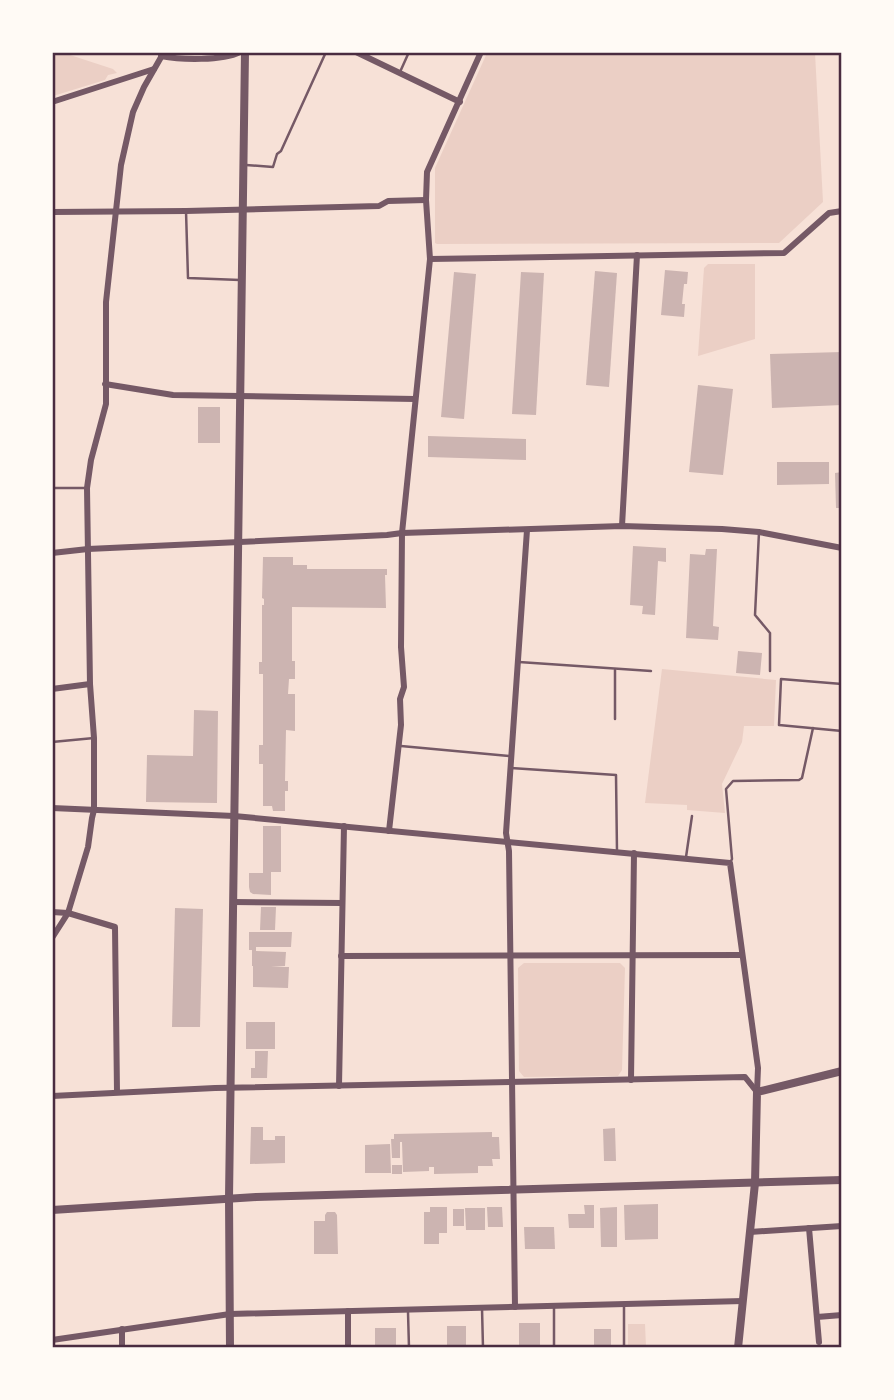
<svg xmlns="http://www.w3.org/2000/svg" width="894" height="1400" font-family="'Public Sans',sans-serif">
  <style>
    .green { fill: #ebcfc5 }
    .building { fill: #ccb4b1 }
    .lines { fill: none; stroke-linecap: round; stroke-linejoin: round }
    .service { stroke: #755966; stroke-width: 2.5 }
    .minor { stroke: #755966; stroke-width: 6 }
    .tertiary { stroke: #755966; stroke-width: 8 }
    .neatline { fill: none; stroke: #4a2c40; stroke-width: 2.5 }
  </style>
  <rect width="100%" height="100%" fill="#f7e1d7"/>
  <g class="green">
    <path d="M53,52L67,54L113,69L117,73L108,75L105,80L53,96Z"/>
    <path d="M487,53H815L823,202L779,243L437,244L435,243V168Z"/>
    <path d="M708,264H755V339L698,356L704,268Z"/>
    <path d="M662,669L776,680L774,726H744L742,742L722,784L725,813L687,810V805L645,803Z"/>
    <path d="M524,963H620L625,968L622,1070L618,1076L524,1077L519,1071L518,968Z"/>
    <path d="M628,1324H645L646,1347H628Z"/>
  </g>
  <g class="building">
    <path d="M665,270L688,272L687,284H684L682,304H685L684,317L661,315Z"/>
    <path d="M595,271L617,273L609,387L586,385Z"/>
    <path d="M454,272L476,274L464,419L441,417Z"/>
    <path d="M521,272L544,273L536,415L512,414Z"/>
    <path d="M842,352V405L772,408L770,354Z"/>
    <path d="M698,385L733,389L723,475L689,472Z"/>
    <rect x="198" y="407" width="22" height="36"/>
    <path d="M428,436L526,439V460L428,457Z"/>
    <path d="M777,462H829V484L777,485Z"/>
    <path d="M842,472V508H836L835,473Z"/>
    <path d="M633,546L666,548V562L658,561L655,615L642,614L643,606L630,605Z"/>
    <path d="M706,549H717L713,626L719,627L718,640L686,638L690,554L705,555Z"/>
    <path d="M263,557H293V565H307V569H387V575H385L386,608L292,607V661H295V679H289L288,694H295V731L286,730L285,781H288V791H285V811H273L272,806H263V764H259V745H263V674H259V662H262V605H264V599L262,598Z"/>
    <path d="M738,651L762,653L760,675L736,673Z"/>
    <path d="M194,710L218,711L217,803L146,802L147,755L193,756Z"/>
    <path d="M263,826H281V872H271V895L253,894L250,892L249,887V873H263Z"/>
    <path d="M261,907H276L275,930H260Z"/>
    <path d="M175,908L203,909L200,1027H172Z"/>
    <path d="M249,932H292L291,947H256V951L286,952L285,966L271,967H289L288,988L253,987V966H252V950H249Z"/>
    <rect x="246" y="1022" width="29" height="27"/>
    <path d="M255,1051H268L267,1078H251V1068H255Z"/>
    <path d="M251,1127H263V1140H275V1136H285V1163L250,1164Z"/>
    <path d="M615,1128L616,1161H604L603,1129Z"/>
    <path d="M492,1132V1137H499L500,1159H492L493,1166H478V1173L434,1174V1167H429V1171L403,1172L402,1142H400V1158H392L391,1139H394V1134Z"/>
    <path d="M390,1144L391,1173H365V1145Z"/>
    <rect x="392" y="1165" width="10" height="9"/>
    <path d="M658,1204V1239L625,1240L624,1205Z"/>
    <path d="M584,1205H594V1228H569L568,1214H585Z"/>
    <path d="M430,1207H447V1233H439V1244H424V1212H430Z"/>
    <path d="M487,1207H502L503,1227H488Z"/>
    <path d="M617,1207V1247H601L600,1208Z"/>
    <path d="M465,1208H485V1230H466Z"/>
    <rect x="453" y="1209" width="11" height="17"/>
    <path d="M327,1212H335L337,1215L338,1254H314V1221H325V1215Z"/>
    <path d="M524,1227H554L555,1249H525Z"/>
    <rect x="519" y="1323" width="21" height="25"/>
    <rect x="447" y="1326" width="19" height="22"/>
    <rect x="375" y="1328" width="21" height="20"/>
    <rect x="594" y="1329" width="17" height="19"/>
  </g>
  <g class="lines">
    <g class="service">
      <path d="M400,72L409,52"/>
      <path d="M246,165L273,167L277,154L281,151L326,52"/>
      <path d="M186,211L188,278L240,280"/>
      <path d="M52,488H87"/>
      <path d="M759,532L755,615L770,633V671"/>
      <path d="M519,662L651,671"/>
      <path d="M842,684L781,679L779,725L842,731"/>
      <path d="M615,719V670"/>
      <path d="M52,742L94,738"/>
      <path d="M401,746L509,756"/>
      <path d="M511,768L616,775L617,852"/>
      <path d="M686,857L692,816"/>
      <path d="M731,861L732,859L726,789L733,781L799,780L802,778L813,728"/>
      <path d="M624,1305V1348"/>
      <path d="M554,1306V1348"/>
      <path d="M482,1308L483,1348"/>
      <path d="M408,1312L409,1348"/>
    </g>
    <g class="minor">
      <path d="M356,52L460,102"/>
      <path d="M161,56C181,60 222,61 240,52"/>
      <path d="M52,102L154,69"/>
      <path d="M52,212L186,211L379,206L388,201L426,200"/>
      <path d="M430,259L784,253L829,213L842,211"/>
      <path d="M105,384L173,395L415,399"/>
      <path d="M622,526L637,255"/>
      <path d="M52,553L88,549L387,535L402,533L622,526L722,529L759,532L842,548"/>
      <path d="M52,689L90,684"/>
      <path d="M52,808L234,816L730,863L758,1068L757,1092"/>
      <path d="M389,831L401,725L400,699L404,687L401,647L402,533L430,259L426,200L427,172L481,52"/>
      <path d="M233,902L342,903"/>
      <path d="M52,912L68,913L115,927L117,1092"/>
      <path d="M52,938L68,913L88,847L92,818L94,810V738L90,684L87,488L91,460L106,404V302L121,165L133,112L144,87L164,52"/>
      <path d="M341,956L742,955"/>
      <path d="M631,1080L634,853"/>
      <path d="M339,1086L344,826"/>
      <path d="M52,1096L215,1088L745,1077L757,1092"/>
      <path d="M809,1228L819,1342"/>
      <path d="M750,1232L842,1226"/>
      <path d="M515,1307L509,851L506,833L527,530"/>
      <path d="M348,1311V1348"/>
      <path d="M817,1317L842,1315"/>
      <path d="M122,1329V1348"/>
      <path d="M52,1340L230,1314L743,1301"/>
    </g>
    <g class="tertiary">
      <path d="M52,1210L256,1197L842,1180"/>
      <path d="M230,1348L229,1198L245,52"/>
      <path d="M738,1348L755,1183L757,1092L842,1071"/>
    </g>
  </g>
  <rect width="894" height="1400" fill="none" stroke="#fffaf5" stroke-width="108"/>
  <rect x="54" y="54" width="786" height="1292" class="neatline"/>
</svg>
